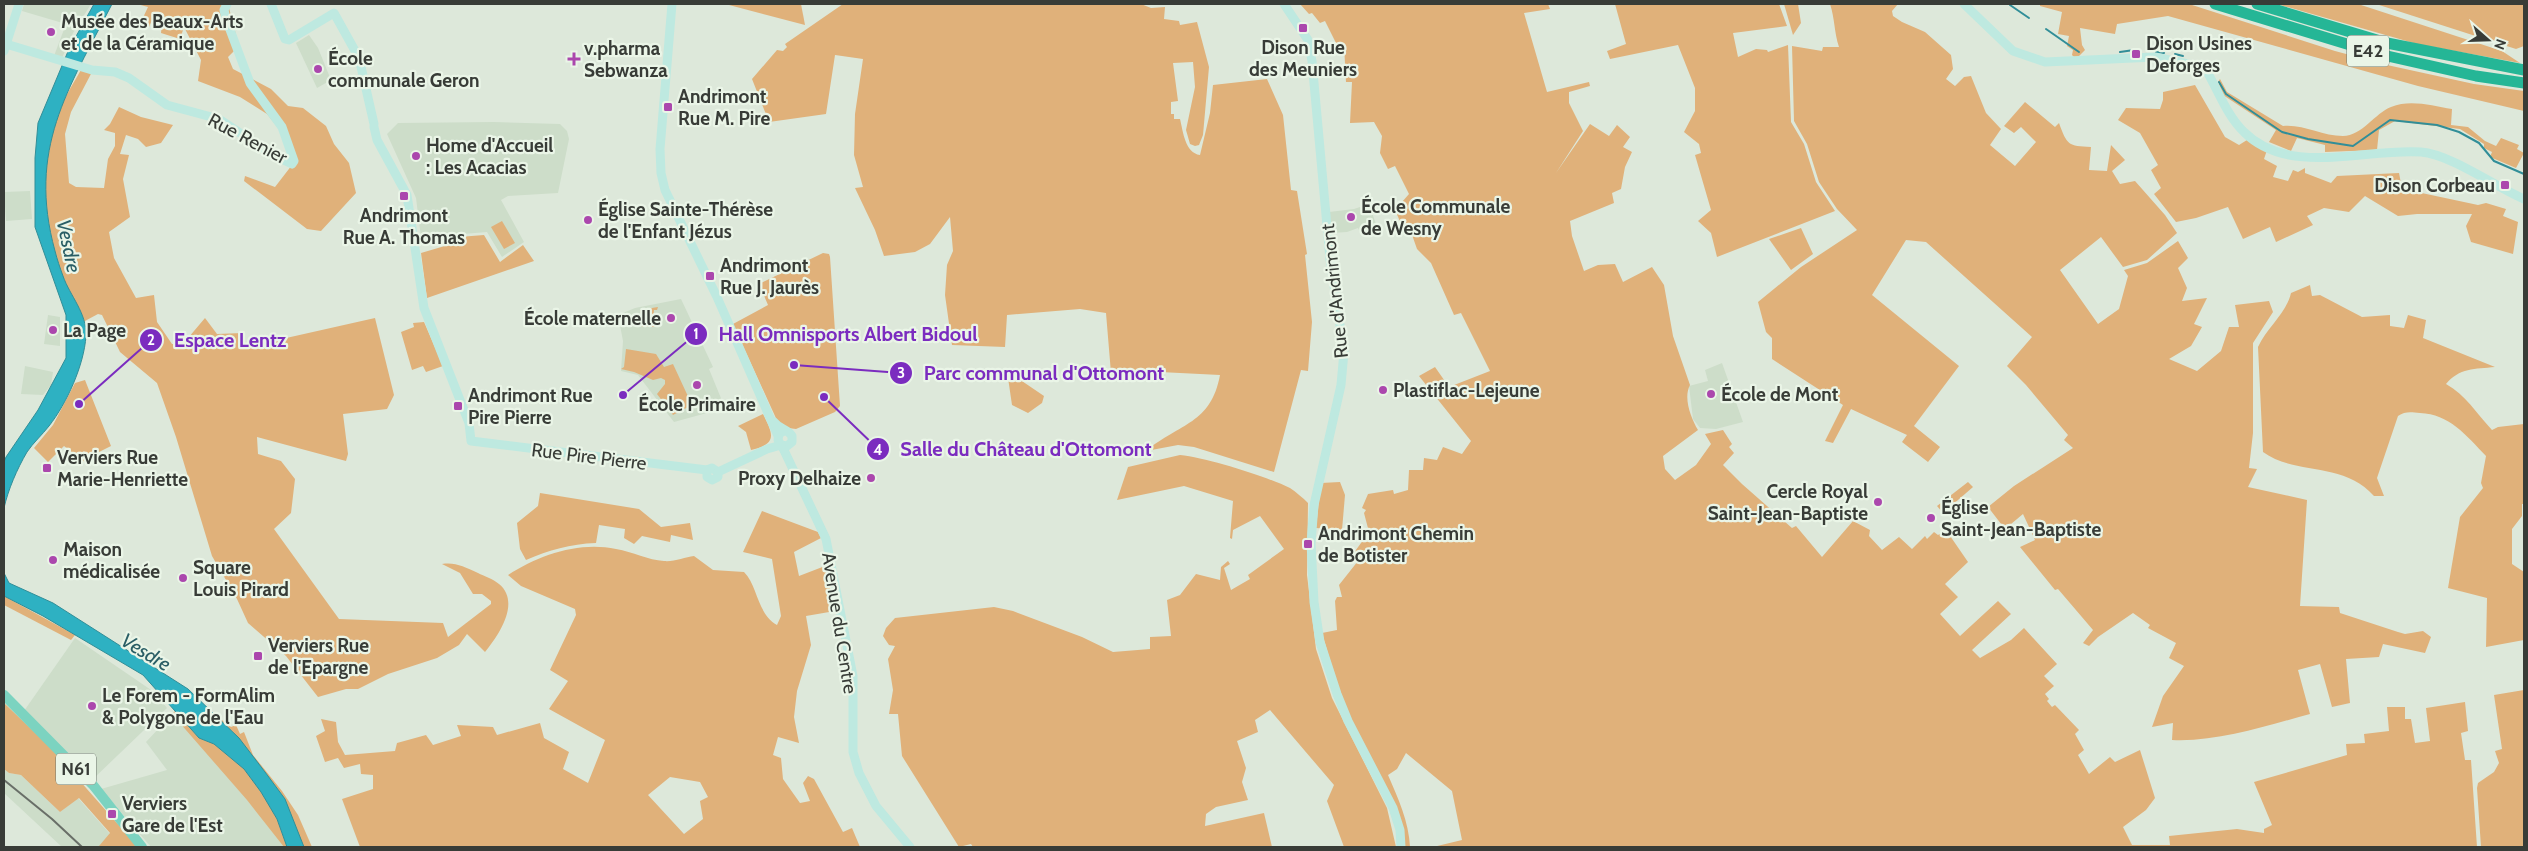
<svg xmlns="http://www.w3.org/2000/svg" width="2528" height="851" font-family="Cabin,sans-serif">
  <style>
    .built { fill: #cdddc9 }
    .green { fill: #e0b17a; fill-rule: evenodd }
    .water { fill: #2eb1c2; stroke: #318e98 }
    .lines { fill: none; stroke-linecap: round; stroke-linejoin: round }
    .stream { stroke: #318e98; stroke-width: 2 }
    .secondary { stroke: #bee9e0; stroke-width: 9 }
    .primary { stroke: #7cd3c0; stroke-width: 10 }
    .highway { stroke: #25b696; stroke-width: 11 }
    .rail { stroke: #696f68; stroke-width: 2 }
    .poi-dot { fill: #ab47ad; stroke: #eaf5e7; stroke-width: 2 }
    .labels { text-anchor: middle; stroke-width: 4.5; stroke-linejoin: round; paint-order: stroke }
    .shield { fill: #eaf5e7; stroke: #6d746c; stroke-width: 1 }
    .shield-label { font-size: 18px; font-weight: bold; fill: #383c37 }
    .poi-label { font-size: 19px; font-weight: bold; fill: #383c37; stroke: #eaf5e7; text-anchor: start }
    .street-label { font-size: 19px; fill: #383c37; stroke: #eaf5e7 }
    .water-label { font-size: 20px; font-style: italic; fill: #2a5e65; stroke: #eaf5e7 }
    .leader { fill: none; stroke: #7b2cbf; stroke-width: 2 }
    .callout-dot { fill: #7b2cbf; stroke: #eaf5e7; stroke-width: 2 }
    .mark-label { font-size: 15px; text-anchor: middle; font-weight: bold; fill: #fff }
    .callout-label { font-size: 20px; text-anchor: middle; font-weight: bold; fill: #7b2cbf; stroke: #eaf5e7; stroke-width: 4.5; stroke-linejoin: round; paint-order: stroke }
  </style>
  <rect width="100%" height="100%" fill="#dde8da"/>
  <g class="built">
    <path d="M24,4H91L73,33L62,58L54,56L66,24L22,11Z"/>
    <path d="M309,35L318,48L331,80L317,88L296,43Z"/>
    <path d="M494,122L560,124L567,131L569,139L558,193L508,196L501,200L524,242L502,257L487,232L463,234L422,245L416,198L387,134L398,123Z"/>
    <path d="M30,191L32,219L6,221L4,192Z"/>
    <path d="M1369,204L1377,227L1360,232L1358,228L1347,232L1331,233L1329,212L1354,209Z"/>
    <path d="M681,299L713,367L709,369L725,408L674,422L638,375L621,371L623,341L618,315L635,308Z"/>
    <path d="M48,315L60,317V346L44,344Z"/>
    <path d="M1722,363L1743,422L1716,429L1700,428L1693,419L1689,386L1708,381L1705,370Z"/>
    <path d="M25,366L53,372L51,385L43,395L21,394Z"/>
    <path d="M75,638L154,692L167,708L93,779L24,711Z"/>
    <path d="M175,711L287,847H151L101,789L167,770L146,742Z"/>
    <path d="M4,769L9,773L21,775L60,812L78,798L110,834L100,845L103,847H62L4,793Z"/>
  </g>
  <g class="green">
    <path d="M137,4H226L229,8L239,46L228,57L233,69L271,89L288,106L303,108L326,126L334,144L349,163L356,193L321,231L307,229L244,181L245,176L275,187L292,165L279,129L267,114L240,97L198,81L201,60L184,27L180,39L161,33L162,23L152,20L149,27L140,24L148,7Z"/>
    <path d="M729,4H801L805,25L729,5Z"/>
    <path d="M843,4H1141L1151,8L1165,7L1164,19L1179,21L1180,25L1197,22L1209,67L1203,135L1199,145L1195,146L1190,144L1186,130L1195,87L1193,62L1173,63L1178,101L1171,102V114H1174V119H1180C1183,131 1185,153 1200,155L1210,113L1213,85L1267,79L1283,115L1291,190L1297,191L1307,254L1305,255L1312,322L1308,371L1301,370L1274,472L1194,447L1178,445L1146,451C1180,423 1211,424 1220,375L1160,372L1111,373L1106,313L1080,309L1007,315L1005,347L952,345L945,295L947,265L953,251L950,217L930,244L915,252L884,256L875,230L855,188L863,187L854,155L855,114L863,59L835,55L826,114L769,122L752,79L777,50L783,51L787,47L785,44Z"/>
    <path d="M1300,4H1548L1550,9L1524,13L1547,92L1589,82L1590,86L1569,92V103L1583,131L1556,173L1590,124L1609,136L1617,125L1630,137L1623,147L1632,152L1625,167L1621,189L1612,193L1614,203L1570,221L1572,236L1584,271L1598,265L1615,264L1623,282L1652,267L1664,285L1673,336L1690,385C1683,398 1691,418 1698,430L1663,456L1665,469L1675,480L1696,465L1711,444L1705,434L1723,430L1732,444L1729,447L1734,453L1723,465L1742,484L1792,528L1796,526L1822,557L1853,521L1870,530L1869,536L1882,550L1899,537L1912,549L1925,536L1927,539L1934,532L1938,535L1946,530L1968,562L1945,584L1958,597L1940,614L1960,636L1998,601L2011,614L1972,650L1980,658L2011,640L2024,628L2057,664L2044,676L2054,686L2045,694L2049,699L2047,701L2052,707L2055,705L2079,730L2075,734L2084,750L2078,755L2089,774L2110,757L2115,762L2140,750L2155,798L2146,810L2123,827L2132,845H2170L2169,836L2237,829L2264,833V829L2272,825L2254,782L2347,755L2346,744L2365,743L2364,734L2389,731L2387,707H2405V719H2411L2415,743L2430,741L2426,708L2465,702L2468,731L2461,733L2465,760H2471L2477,847H1433L1462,840L1452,791L1406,753L1397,769L1388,775C1398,798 1409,822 1410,847H1403L1402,823L1342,701L1322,633L1337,630L1335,601L1337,597H1342L1339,585L1358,561L1353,554L1369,532L1364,513L1366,510L1362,508L1368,494L1393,490L1394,494L1408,490L1409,470H1423L1424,458L1437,460L1443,447L1462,454L1471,441L1419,376L1435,367L1449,387L1490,371L1461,313L1454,315L1431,263L1417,249L1411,232L1406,235L1395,210L1409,194L1395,166L1388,169L1380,153L1382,136L1374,122L1350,123L1352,82H1346L1344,45H1337L1325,21L1320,23L1312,13L1309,14Z"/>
    <path d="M1615,4H1779L1787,26L1733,33L1738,57L1756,49L1767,50L1768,52L1788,45L1791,122L1804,144L1816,182L1835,211L1717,257L1711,233L1698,221L1711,210L1695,155L1701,153L1699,144L1684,132L1695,111V88L1678,45L1610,59L1607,51L1626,44Z"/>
    <path d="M1784,4H1798L1801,23L1793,35Z"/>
    <path d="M1830,4H1898L1892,11L1893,16L1902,22L1925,32L1951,55L1953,69L1946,79L1955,86L1964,77L1971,76L1986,113L2001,129L1990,145L2015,166L2036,142L2021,127L2014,133L2004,126L2025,102L2055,127L2059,123C2067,145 2068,146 2091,147L2089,170L2107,171L2111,145L2125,160L2112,171L2120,184L2135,181L2165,215L2177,233L2147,260L2123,267L2101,237L2060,270L2098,324L2119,309L2128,276L2124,270L2147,263L2178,241L2188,258L2178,268L2187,288L2182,301L2207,298L2194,324L2202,327L2191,346L2169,359L2197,371L2221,351L2229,327H2239L2235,305L2269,301L2273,312L2253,343V433L2249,468L2257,469L2248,487L2307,500L2300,606L2339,607L2340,613L2398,632L2405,634L2423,631L2431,637L2425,653L2383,644L2379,657L2346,659L2350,703L2332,707L2320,664L2298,670L2310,714C2265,726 2219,742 2172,740L2173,723L2152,727L2163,696L2184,666L2169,658L2176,643L2148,628L2150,625L2133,613L2098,637L2089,646L2083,643L2093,630L2058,589L2055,590L2020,547L2035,540L2023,514L2005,529L1988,507L2014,486L2073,448L2064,440L2068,435L2026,385L2007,366L2032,337L1926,242L1906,240L1872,295L1959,366L1914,426L1940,447L1928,462L1902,442L1907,435L1851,409L1833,443L1825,441L1843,405L1772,359V338L1766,332L1758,302L1801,267L1857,230L1837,209L1819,182L1807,144L1794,121L1792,46L1822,51L1823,47H1839C1834,32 1835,19 1830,4Z"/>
    <path d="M2040,4H2189L2335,51L2387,65L2474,84L2524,91V111L2418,86L2168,16L2117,24L2115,34L2080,28L2082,45L2085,50L2076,59L2072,55L2073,50L2067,46L2069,36L2058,34L2062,12L2040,6Z"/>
    <path d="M2277,4H2358L2502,51L2520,63L2417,44Z"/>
    <path d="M2376,4H2524V46L2516,49Z"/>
    <path d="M82,68L92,72L71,112L65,134L69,183L76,187L104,188L108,159L115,146V133L104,130L110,124L119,107L141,117L173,125L161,143L146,147L138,139L126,135L120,154L129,155L123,179L130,217L109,232L114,258L136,298L154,295L157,322L172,344H183L205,318L217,334L242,333V348L375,318L394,395L387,409L343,414L348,454L346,461L257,437L258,454L281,461L295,479L291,513L274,529L339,619L443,623L448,637L491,604V601L482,594H473L460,573L442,564C456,562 464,567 478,573C484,576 493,579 499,584C521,602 499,635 485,652L467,634L459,645L437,658L388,674L358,689H346L318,697L286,656L248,623L237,599L212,556L176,437L157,383L120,352L102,315L98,314L83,322C79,305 69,293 63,277C45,231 39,171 54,123C60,104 72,86 82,68Z"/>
    <path d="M2220,79L2227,92L2283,126C2303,124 2322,136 2343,136C2362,136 2375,113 2391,107C2411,99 2432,106 2452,109L2451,125L2468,127L2485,141L2496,146L2501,138L2519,145L2517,149L2524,153L2516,168L2490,157L2492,152L2484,148V144L2460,129L2395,121L2379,130L2377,150L2325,152V145L2297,138L2291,151L2269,142L2276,130L2223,95L2218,82Z"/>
    <path d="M2195,85L2225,137L2239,145L2247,140L2267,150L2264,159L2277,166L2273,177L2288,181L2293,170L2298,172L2305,168V173L2331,183L2337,176L2399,173L2403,194L2417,192L2478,205L2486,203L2506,209L2503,216L2518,222L2513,254L2471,242L2466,226L2472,214H2417L2398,216L2365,196L2349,212L2324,208L2307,216L2313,225L2276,242L2270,227L2243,239L2228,207L2196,218L2176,222L2154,194L2161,188L2151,170L2158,165L2140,133L2118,120L2126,108L2160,109L2163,100V92Z"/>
    <path d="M502,221L515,243L504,249L491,227Z"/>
    <path d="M1801,228L1813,254L1791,270L1769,239Z"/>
    <path d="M484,235L500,262L523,245L534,261L427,298L421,253L455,243L459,237Z"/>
    <path d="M823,253L829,254L830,257L840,406L835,412L796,429L780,427L733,324L768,305L759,284Z"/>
    <path d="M2310,285L2312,296L2320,295L2362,317L2390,315V326L2404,328L2408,315L2426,320L2423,338L2495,367C2475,369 2459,368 2446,384C2466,395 2476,413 2492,430L2498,427L2524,424V504H2522V516L2512,529V564L2524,572V640L2486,647L2487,598L2448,588L2460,517L2483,488L2481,483L2486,456C2466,435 2449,414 2420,413C2411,412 2405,411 2398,416L2377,478L2384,496H2374C2343,461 2296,476 2263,452L2258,347C2268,326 2286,314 2291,293Z"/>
    <path d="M658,307L657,310H654L653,321H658L657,327H642L640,310Z"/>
    <path d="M424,322L443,366L426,372L423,366L412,370L401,332L414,327L413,323Z"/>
    <path d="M626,349L656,354L664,367L673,364L692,405L673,415L657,394L665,384V380L661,378L653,380L634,372L621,369L624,367Z"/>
    <path d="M1007,371L1044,396L1042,403L1028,413L1012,405Z"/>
    <path d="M85,380L111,446L93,455L86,463L64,446L48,462L34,448L53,425L75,383Z"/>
    <path d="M763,414C773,434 778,444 751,450L746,432L738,426Z"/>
    <path d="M1180,455C1208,458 1265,476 1290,488C1296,492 1303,498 1308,503L1307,575L1316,649L1332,698L1387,808L1396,847H1344L1327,801L1334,785L1270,710L1255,720L1258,732L1237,741L1246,768L1242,782L1248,800L1216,807L1206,814L1205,826L1264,813L1272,847H973L971,844L959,847L902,756L898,714H889L893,690L888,659L895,646L889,645L883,636L886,628L895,618L994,607L1013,611L1082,637L1113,652L1150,649V637L1171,636L1167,600L1180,595L1196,574L1220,580L1221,567L1228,561L1230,564L1224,568L1231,590L1250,579L1248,575L1284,549L1260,516L1233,530L1232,539L1230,538L1233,501L1184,486L1117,500L1128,467Z"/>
    <path d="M1340,482L1345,495L1342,530L1316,528L1321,483Z"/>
    <path d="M1968,482L1973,487L1943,513L1937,506Z"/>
    <path d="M540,493L639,509L661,527L690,523L693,540L671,535L670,542L642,536L634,544L624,538L625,529L599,525L596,543C570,544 549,550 526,560L520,549L517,523L538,506Z"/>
    <path d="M762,511L818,532L821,538L794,552L799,576L825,566L835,611L806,616L811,645L797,691L794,717L799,743L778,737L773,755L781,758L783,779L800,803L810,801L803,783L808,776L814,779L843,832L852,828L860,847H360L342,799L373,789V775L361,774L360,764L344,768L338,758L325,762L316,736L325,731L321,719L336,722L338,742L345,755L395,751L397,743L426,735L433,745L461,736L457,725L493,727L497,735L540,723L544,738L569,752L563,769L588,783L605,740L549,709L568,681L550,670L576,615L575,609L521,586L508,575C539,555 579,541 616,549C633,552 648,560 664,561C674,562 685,557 694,556L713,570L744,572C758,586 757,614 777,625L781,616L772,559L743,552ZM670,777L700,782L708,797L700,801L703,819L684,834L648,795Z"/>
    <path d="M4,596L75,635L71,640L4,605Z"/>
    <path d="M2524,690V847H2481L2477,788L2478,783L2494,772L2499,763L2495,751L2502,749L2494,695Z"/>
    <path d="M4,703L50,747L138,847L99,846L110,833L79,798L60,812L21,775L9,773L4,769Z"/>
    <path d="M201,704L231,727L236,725L240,734L244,732L253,755L282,791L298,815L312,847H304L294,826L233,732Z"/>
    <path d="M175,711L199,738L214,744L244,769L261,792L277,819L287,847H284L247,800L172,714Z"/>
  </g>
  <g class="water">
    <path d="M94,4H112C68,90 27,149 55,251C57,259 60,268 63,276C70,296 87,313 86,336C84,365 67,403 49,426C42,435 33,443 27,452C17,469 8,490 4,508V462L6,457L38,410L66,358V315L35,227V158L38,123L69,49Z"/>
    <path d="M4,573L9,583L53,603L188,689L239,738L265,772L285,799L304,847H287L277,819L261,792L244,769L214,744L199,738L143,675L43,616L4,596Z"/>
  </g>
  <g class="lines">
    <g class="stream">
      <path d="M2010,5L2029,18"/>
      <path d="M2046,29L2079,52"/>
      <path d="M2120,52L2134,50"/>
      <path d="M2156,52L2164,53"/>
      <path d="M2175,54L2183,56"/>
      <path d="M2219,82L2226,94L2282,132L2308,139L2353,146L2390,120L2437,125L2459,132L2479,143L2494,161L2524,174"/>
    </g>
    <g class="secondary">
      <path d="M271,4L285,39L289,40L334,13L359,58L374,124"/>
      <path d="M672,4L660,149L661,173L665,190L717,297L778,436"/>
      <path d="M1284,4L1308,40L1312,61L1330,259L1344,352L1341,385L1314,505L1311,543L1314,602L1320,642L1337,694L1348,721L1393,808L1400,830L1401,847"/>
      <path d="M1964,4L2013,51L2045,62L2155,57L2202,67L2206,70C2218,90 2227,116 2244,132C2289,177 2365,148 2421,152C2450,154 2496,187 2524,199"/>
      <path d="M6,44L92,70L115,72L129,78L167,105L219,119L273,155L292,164L294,161L282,127L250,83L226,19L224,10L227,4"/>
      <path d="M4,51L19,4"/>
      <path d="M374,127L377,140L407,195L424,308L469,423L471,441L707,470L712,468L718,472"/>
      <path d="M774,422C780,430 788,429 792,436V442L787,446L781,445L778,440L779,434L784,431"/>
      <path d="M782,446L826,539L853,676V752L859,773L876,806L910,847"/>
      <path d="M707,470V477L712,480L718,477V472"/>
      <path d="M718,472L767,449L781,445"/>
    </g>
    <path class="primary" d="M4,695L93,785L142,847"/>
    <g class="highway">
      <path d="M2215,4L2383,55L2476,76L2524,83"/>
      <path d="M2257,4L2387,43L2524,70"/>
    </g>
    <path class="rail" d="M4,780L52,819L82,847"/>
  </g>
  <g class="poi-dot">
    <rect x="1298" y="23" width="10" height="10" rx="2.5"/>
    <circle cx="51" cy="32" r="5"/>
    <rect x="2131" y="49" width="10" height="10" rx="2.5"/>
    <path d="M571.5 51.5h5v5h5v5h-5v5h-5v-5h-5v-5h5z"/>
    <circle cx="318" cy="69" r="5"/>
    <rect x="663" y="102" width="10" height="10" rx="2.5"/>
    <circle cx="416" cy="156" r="5"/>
    <rect x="2500" y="180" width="10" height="10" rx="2.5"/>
    <rect x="399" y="191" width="10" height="10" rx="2.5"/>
    <circle cx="1351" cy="217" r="5"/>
    <circle cx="588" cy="220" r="5"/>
    <rect x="705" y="271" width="10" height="10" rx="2.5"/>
    <circle cx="671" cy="318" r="5"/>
    <circle cx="53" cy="330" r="5"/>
    <circle cx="697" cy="385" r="5"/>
    <circle cx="1383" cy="390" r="5"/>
    <circle cx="1711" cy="394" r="5"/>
    <rect x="453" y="401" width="10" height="10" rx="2.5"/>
    <rect x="42" y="463" width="10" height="10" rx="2.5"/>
    <circle cx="871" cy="478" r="5"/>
    <circle cx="1878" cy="502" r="5"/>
    <circle cx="1931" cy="518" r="5"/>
    <rect x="1303" y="539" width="10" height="10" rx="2.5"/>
    <circle cx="53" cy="560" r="5"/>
    <circle cx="183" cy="578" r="5"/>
    <rect x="253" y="651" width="10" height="10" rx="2.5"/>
    <circle cx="92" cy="706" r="5"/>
    <rect x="107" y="809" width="10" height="10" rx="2.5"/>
  </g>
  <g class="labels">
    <g class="shield">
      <rect x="2347" y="35.5" width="42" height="31" rx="4"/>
      <rect x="56" y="753.5" width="40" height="31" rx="4"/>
    </g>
    <g class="shield-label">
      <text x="2368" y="57">E42</text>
      <text x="76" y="775">N61</text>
    </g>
    <g class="poi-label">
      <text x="61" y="28">Musée des Beaux-Arts<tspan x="61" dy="22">et de la Céramique</tspan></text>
      <text x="2146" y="50">Dison Usines<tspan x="2146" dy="22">Deforges</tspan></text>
      <text x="1303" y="54" text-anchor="middle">Dison Rue<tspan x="1303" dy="22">des Meuniers</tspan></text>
      <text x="584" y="55">v.pharma<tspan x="584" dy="22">Sebwanza</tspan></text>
      <text x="328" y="65">École<tspan x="328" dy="22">communale Geron</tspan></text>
      <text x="678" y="103">Andrimont<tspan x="678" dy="22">Rue M. Pire</tspan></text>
      <text x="426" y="152">Home d'Accueil<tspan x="426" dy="22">: Les Acacias</tspan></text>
      <text x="2495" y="192" text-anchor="end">Dison Corbeau</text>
      <text x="1361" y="213">École Communale<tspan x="1361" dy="22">de Wesny</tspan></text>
      <text x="598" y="216">Église Sainte-Thérèse<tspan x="598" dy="22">de l'Enfant Jézus</tspan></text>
      <text x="404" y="222" text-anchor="middle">Andrimont<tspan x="404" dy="22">Rue A. Thomas</tspan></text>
      <text x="720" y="272">Andrimont<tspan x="720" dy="22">Rue J. Jaurès</tspan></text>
      <text x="661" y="325" text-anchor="end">École maternelle</text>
      <text x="63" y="337">La Page</text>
      <text x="1393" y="397">Plastiflac-Lejeune</text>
      <text x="1721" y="401">École de Mont</text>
      <text x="468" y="402">Andrimont Rue<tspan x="468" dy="22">Pire Pierre</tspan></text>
      <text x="697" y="411" text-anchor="middle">École Primaire</text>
      <text x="57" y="464">Verviers Rue<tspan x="57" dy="22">Marie-Henriette</tspan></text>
      <text x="861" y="485" text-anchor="end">Proxy Delhaize</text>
      <text x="1868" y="498" text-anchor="end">Cercle Royal<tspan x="1868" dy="22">Saint-Jean-Baptiste</tspan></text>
      <text x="1941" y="514">Église<tspan x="1941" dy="22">Saint-Jean-Baptiste</tspan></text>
      <text x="1318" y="540">Andrimont Chemin<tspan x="1318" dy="22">de Botister</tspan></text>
      <text x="63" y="556">Maison<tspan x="63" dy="22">médicalisée</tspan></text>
      <text x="193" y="574">Square<tspan x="193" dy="22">Louis Pirard</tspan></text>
      <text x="268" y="652">Verviers Rue<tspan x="268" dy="22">de l'Epargne</tspan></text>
      <text x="102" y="702">Le Forem - FormAlim<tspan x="102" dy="22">&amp; Polygone de l'Eau</tspan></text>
      <text x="122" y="810">Verviers<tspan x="122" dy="22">Gare de l'Est</tspan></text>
    </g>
    <g class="street-label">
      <text transform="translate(248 138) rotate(28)" y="7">Rue Renier</text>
      <text transform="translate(1334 291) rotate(-96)" y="7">Rue d'Andrimont</text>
      <text transform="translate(589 456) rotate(7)" y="7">Rue Pire Pierre</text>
      <text transform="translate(840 623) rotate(81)" y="7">Avenue du Centre</text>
    </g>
    <g class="water-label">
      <text transform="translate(69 246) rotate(78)" y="7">Vesdre</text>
      <text transform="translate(146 652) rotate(31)" y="7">Vesdre</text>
    </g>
  </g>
  <path class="leader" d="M623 395L696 334M79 404L151 340M794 365L901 373M824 397L878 449"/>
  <g class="callout-dot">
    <circle cx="623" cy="395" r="5"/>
    <circle cx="79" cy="404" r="5"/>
    <circle cx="794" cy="365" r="5"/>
    <circle cx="824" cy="397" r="5"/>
    <circle cx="696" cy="334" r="12"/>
    <circle cx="151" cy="340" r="12"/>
    <circle cx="901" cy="373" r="12"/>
    <circle cx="878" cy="449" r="12"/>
  </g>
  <g class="mark-label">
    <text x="696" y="339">1</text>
    <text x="151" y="345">2</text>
    <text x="901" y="378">3</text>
    <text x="878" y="455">4</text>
  </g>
  <g class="callout-label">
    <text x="848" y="341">Hall Omnisports Albert Bidoul</text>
    <text x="230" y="347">Espace Lentz</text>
    <text x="1044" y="380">Parc communal d'Ottomont</text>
    <text x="1026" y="456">Salle du Château d'Ottomont</text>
  </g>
  <rect width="2528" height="851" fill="none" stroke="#383c37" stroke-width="10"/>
  <g transform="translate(2488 40) rotate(110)" stroke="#eaf5e7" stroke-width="4" paint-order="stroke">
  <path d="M0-4L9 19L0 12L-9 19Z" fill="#383c37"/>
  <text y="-8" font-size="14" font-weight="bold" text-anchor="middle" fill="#383c37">N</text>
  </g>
</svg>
